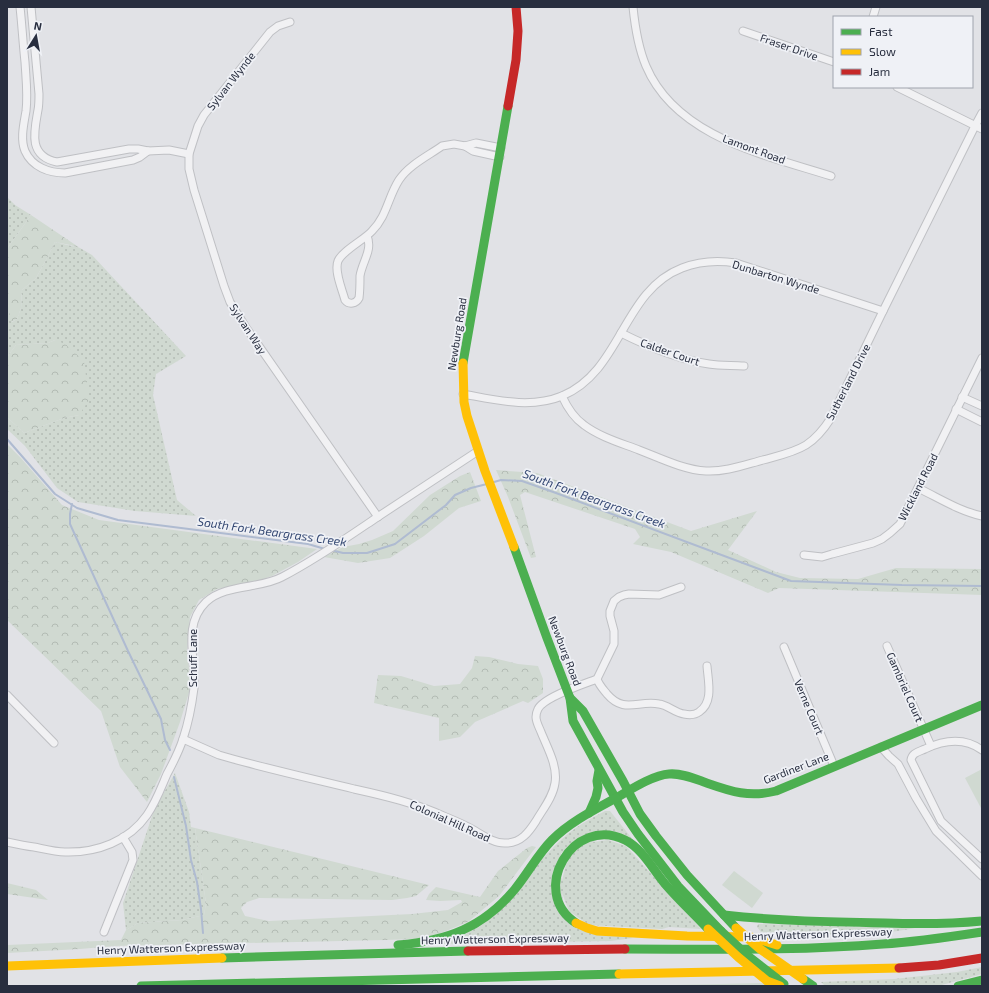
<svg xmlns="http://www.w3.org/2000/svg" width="989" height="993" font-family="'Exo 2',sans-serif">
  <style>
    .grass { fill: url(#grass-dots) }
    .forest { fill: url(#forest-crowns) }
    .pitch { fill: #d0d9d1 }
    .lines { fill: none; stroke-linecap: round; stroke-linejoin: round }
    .stream { stroke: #afbbd1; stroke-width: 2 }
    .street-casing { stroke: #bfc0c4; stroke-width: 9 }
    .street { stroke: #f1f1f3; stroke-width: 7 }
    .fast { stroke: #4caf50; stroke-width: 9 }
    .slow { stroke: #ffc107; stroke-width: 9 }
    .jam { stroke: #c62828; stroke-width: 9 }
    .fast-bridge { stroke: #4caf50; stroke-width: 9 }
    .slow-bridge { stroke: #ffc107; stroke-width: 9 }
    .labels { text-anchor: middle; stroke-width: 3.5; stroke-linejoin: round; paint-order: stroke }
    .street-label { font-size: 11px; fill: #282e3f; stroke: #eff1f6 }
    .water-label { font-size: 12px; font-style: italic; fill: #334772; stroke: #eff1f6 }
  </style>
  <defs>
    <pattern id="grass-dots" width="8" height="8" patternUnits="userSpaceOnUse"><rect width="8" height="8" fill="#d0d9d1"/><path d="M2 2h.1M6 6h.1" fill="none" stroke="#b3bbb4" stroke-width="1.8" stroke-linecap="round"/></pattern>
    <pattern id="forest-crowns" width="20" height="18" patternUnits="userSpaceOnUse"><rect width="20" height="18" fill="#d0d9d1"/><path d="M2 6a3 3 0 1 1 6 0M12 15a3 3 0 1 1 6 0" fill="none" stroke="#b3bbb4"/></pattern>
  </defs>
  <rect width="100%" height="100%" fill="#e1e2e6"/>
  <g class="grass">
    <path d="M7,197L15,205L31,215L7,249Z"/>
    <path d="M55,242L80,248L92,255L186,356L156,374L153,395L177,500L196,516L135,511L78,502L57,488L25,446L7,429V417L24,433L64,418L79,415L55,340L48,343L16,345L7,357V298L12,322L17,319L21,308L22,290L36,278L47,258Z"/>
    <path d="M175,773L189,812L191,827L195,828L206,903L204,915L182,920L138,923L126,930L123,903L154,810Z"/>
    <path d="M605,811H610L634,841L617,833L561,853L563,916L633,938L611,941L440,944L466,934L549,852C566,833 583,822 605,811Z"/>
    <path d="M608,840L626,846L701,929L669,927L662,929L589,925L569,911L560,888L568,857L586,843Z"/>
    <path d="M758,924L915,928C864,938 812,934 761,932L757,927Z"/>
    <path d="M982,967V974L938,986H825L821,982L894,979L957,972Z"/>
    <path d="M763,983L768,986H630Z"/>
  </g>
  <g class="forest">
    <path d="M31,215L80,248L70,245L55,242L47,258L36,278L22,290L21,308L17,319L11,322L7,298V249Z"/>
    <path d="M55,340L65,344L84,361L89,400L79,415L64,418L24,433L7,417V357L16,345L48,343Z"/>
    <path d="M7,444L20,457L62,505L99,520L317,549L298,562L272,576L248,584L217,589L199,600L190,617L187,651L191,686L180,722L161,774L147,802L120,767L101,711L7,620Z"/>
    <path d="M496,470L537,473L691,531L757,511L728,550L776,572L800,578L858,579L896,568L982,569V595L779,588L768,593L671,552L633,544L640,537L635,529L525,492L520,495L536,557L531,558L508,497Z"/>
    <path d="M470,472L481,501L459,508L424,536L390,558L358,563L324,557L343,547L359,544L372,540L393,531L430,495L460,476Z"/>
    <path d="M475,656L489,657L518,664L538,666L543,679V693L528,703L523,701L475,722L460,737L439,741V718L374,703L378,675L401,676L434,686L460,684L472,668Z"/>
    <path d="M195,828L429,885L416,896L407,898L392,900L259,898L247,902L241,908L245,916L269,921L412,914L448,910L462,902L461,900L440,901L426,900L429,894L436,887L480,897L498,871L527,848L532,846L536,847L499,896L468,922L436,935L415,939L385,940L114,946L80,949L7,953V945L121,940L126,930L138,923L182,920L204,915L206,903Z"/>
    <path d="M7,883L36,890L48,900L7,894Z"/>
  </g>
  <g class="pitch">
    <path d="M982,769V810L965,778Z"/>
    <path d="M734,871L763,893L752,908L722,885Z"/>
  </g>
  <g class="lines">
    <g class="stream">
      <path d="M7,439L55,494L77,508L118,520L308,544L325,549"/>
      <path d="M494,482L501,480L522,481L556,493L791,581L902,585L982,586"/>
      <path d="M72,504L70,514V524L128,651L161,719L165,740L170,750"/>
      <path d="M331,550L343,553H367L395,544L446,505L455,495L471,488L487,484"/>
      <path d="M174,777L186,826L191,860L197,882L201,909L203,933"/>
    </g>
    <defs>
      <g id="street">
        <path d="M20,7C22,25 23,44 25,62C26,79 28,95 26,111C24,123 20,139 25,151C32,167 49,173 65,173L133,160L140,157L148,151"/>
        <path d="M31,7L39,94C39,99 39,105 38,110C34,132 28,156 57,162L129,149H138L148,151L169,150L189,154"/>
        <path d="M633,7C635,27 638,47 646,66C676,137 765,155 831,176"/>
        <path d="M873,17L876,7"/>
        <path d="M290,22L278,26L270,32L204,115L198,126L189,154V169L194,190L224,286L230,302L245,326L378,517"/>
        <path d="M743,31L834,62"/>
        <path d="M897,87L982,129"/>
        <path d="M465,146L473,151L500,157"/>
        <path d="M367,236C373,250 362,262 360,276C360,283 360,291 359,298C356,304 349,305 345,300C342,289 334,271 338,261C342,251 364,240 372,231C387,216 388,197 399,180C409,165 428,156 442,146L454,144L465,146L476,143L501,148"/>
        <path d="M621,333C647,346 681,360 709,364C721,366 733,365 744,366"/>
        <path d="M463,394C496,400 530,409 562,396C622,371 622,291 682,268C700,261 717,260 736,263L883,311"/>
        <path d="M562,396C567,407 574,418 584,425C600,437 621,443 639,450C660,458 684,470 706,471C725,472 744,465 763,460C777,456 793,453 806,445C817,438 824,429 831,418L883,311L975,126L982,113"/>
        <path d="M962,397L982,406"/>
        <path d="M956,409L982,422"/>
        <path d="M918,488C939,498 959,511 982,516"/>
        <path d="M804,555L822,557L832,554L873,543L882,539L890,533L900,524L903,518L982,358"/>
        <path d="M887,646L931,746"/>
        <path d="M784,647L834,766"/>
        <path d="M597,679C599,685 603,689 607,694C624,714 638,700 659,704C668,705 675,713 684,714C689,715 695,715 699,712C714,702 708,681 707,666"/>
        <path d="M7,695L54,743"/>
        <path d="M183,739L219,755L233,759C273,770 313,779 354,789C386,796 415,803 446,817C453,820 461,823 468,827C480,833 493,844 506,843C521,843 529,832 536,821C543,809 553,797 555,783C558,766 547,747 541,732C539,727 536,722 536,717C536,714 537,711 538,709C544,697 584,684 597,679L614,644V631L610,616V611L614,601L619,597L624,595L629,594L659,595L681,587"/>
        <path d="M881,747L889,756L898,764L916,798L936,831L982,876"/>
        <path d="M982,750C964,737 944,740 925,749C918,752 912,753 911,760L941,821L982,859"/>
        <path d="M7,842C16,844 25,846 34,847C44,849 55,852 65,852C97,853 129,841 147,815C156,802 161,788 167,774C173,763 179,751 183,739C188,724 192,704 194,688C196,659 182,625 206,602C225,584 260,589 282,577C315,560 345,539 376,518C410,496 444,473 478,451"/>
        <path d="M104,932L133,860L132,852L123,837"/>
      </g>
    </defs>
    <use href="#street" class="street-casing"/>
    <use href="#street" class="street"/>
    <g class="fast">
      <path d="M463,363L508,106"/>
      <path d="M514,547L547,638L570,698L573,721L623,812L638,834L678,886L721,931"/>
      <path d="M570,698L583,711L623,781L640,814L656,836L687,875L736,928"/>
      <path d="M616,798C630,790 653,775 669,774C681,773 693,778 704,782C730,791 748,798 776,791L982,705"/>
      <path d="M589,813L596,797L598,788L597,781L599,770"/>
      <path d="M724,915C778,921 831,922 885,923C917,924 950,924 982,921"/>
      <path d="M576,923C528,892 573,814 625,840C643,849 653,870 666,885C679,900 694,914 708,929"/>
      <path d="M398,945C447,941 484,927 515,889C528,873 538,854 552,840C570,822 594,810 616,798"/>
      <path d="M625,949C711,949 797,951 883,944C916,942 949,937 982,932"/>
      <path d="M222,958L468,951"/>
      <path d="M803,979L813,986"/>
      <path d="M141,986L619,974"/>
      <path d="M958,986L982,980"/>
    </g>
    <g class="slow">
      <path d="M463,363L464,402L467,416L485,471L514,547"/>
      <path d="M576,923L587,928L597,931L687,936L751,937L777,945"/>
      <path d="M7,966L222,958"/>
      <path d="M619,974L899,968"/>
    </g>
    <g class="jam">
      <path d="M508,106L516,60L518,31L516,7"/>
      <path d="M468,951L625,949"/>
      <path d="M899,968L939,965L982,958"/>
    </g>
    <path class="fast-bridge" d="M721,931L748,956L784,984"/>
    <g class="slow-bridge">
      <path d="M736,928L760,949L803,979"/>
      <path d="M708,929L738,957L767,981L780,986"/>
    </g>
  </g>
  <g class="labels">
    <g class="street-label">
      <text transform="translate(789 47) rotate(19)" y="4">Fraser Drive</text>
      <text transform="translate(231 81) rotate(-52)" y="4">Sylvan Wynde</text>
      <text transform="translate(754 149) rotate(20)" y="4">Lamont Road</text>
      <text transform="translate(776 277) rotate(17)" y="4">Dunbarton Wynde</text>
      <text transform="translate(248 329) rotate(57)" y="4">Sylvan Way</text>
      <text transform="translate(457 334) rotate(-81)" y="4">Newburg Road</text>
      <text transform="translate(670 352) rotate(19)" y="4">Calder Court</text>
      <text transform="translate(848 382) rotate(-63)" y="4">Sutherland Drive</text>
      <text transform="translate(918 487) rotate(-63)" y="4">Wickland Road</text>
      <text transform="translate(565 651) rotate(69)" y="4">Newburg Road</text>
      <text transform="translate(193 658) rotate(-90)" y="4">Schuff Lane</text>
      <text transform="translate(905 687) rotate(66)" y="4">Gambriel Court</text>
      <text transform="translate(809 707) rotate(67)" y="4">Verne Court</text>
      <text transform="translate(796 768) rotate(-21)" y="4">Gardiner Lane</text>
      <text transform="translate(450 821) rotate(24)" y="4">Colonial Hill Road</text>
      <text transform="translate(818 934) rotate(-2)" y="4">Henry Watterson Expressway</text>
      <text transform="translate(495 939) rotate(-1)" y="4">Henry Watterson Expressway</text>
      <text transform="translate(171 948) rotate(-2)" y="4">Henry Watterson Expressway</text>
    </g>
    <g class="water-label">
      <text transform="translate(594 499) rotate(20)" y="4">South Fork Beargrass Creek</text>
      <text transform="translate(272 532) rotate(8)" y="4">South Fork Beargrass Creek</text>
    </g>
  </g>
  <rect width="989" height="993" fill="none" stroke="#282e3f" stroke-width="16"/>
  <rect x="833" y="16" width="140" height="72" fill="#eff1f6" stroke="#9fa3ad"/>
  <rect x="841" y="29" width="20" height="6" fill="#4caf50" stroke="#9fa3ad"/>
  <text x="869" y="36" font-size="12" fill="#282e3f">Fast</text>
  <rect x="841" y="49" width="20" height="6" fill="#ffc107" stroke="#9fa3ad"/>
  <text x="869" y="56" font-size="12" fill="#282e3f">Slow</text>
  <rect x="841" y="69" width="20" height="6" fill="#c62828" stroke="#9fa3ad"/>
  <text x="869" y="76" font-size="12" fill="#282e3f">Jam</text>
  <g transform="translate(36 36) rotate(11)" stroke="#eff1f6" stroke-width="3" paint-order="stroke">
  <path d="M0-3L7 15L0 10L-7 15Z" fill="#282e3f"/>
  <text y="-6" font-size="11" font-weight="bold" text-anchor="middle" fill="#282e3f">N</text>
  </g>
</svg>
